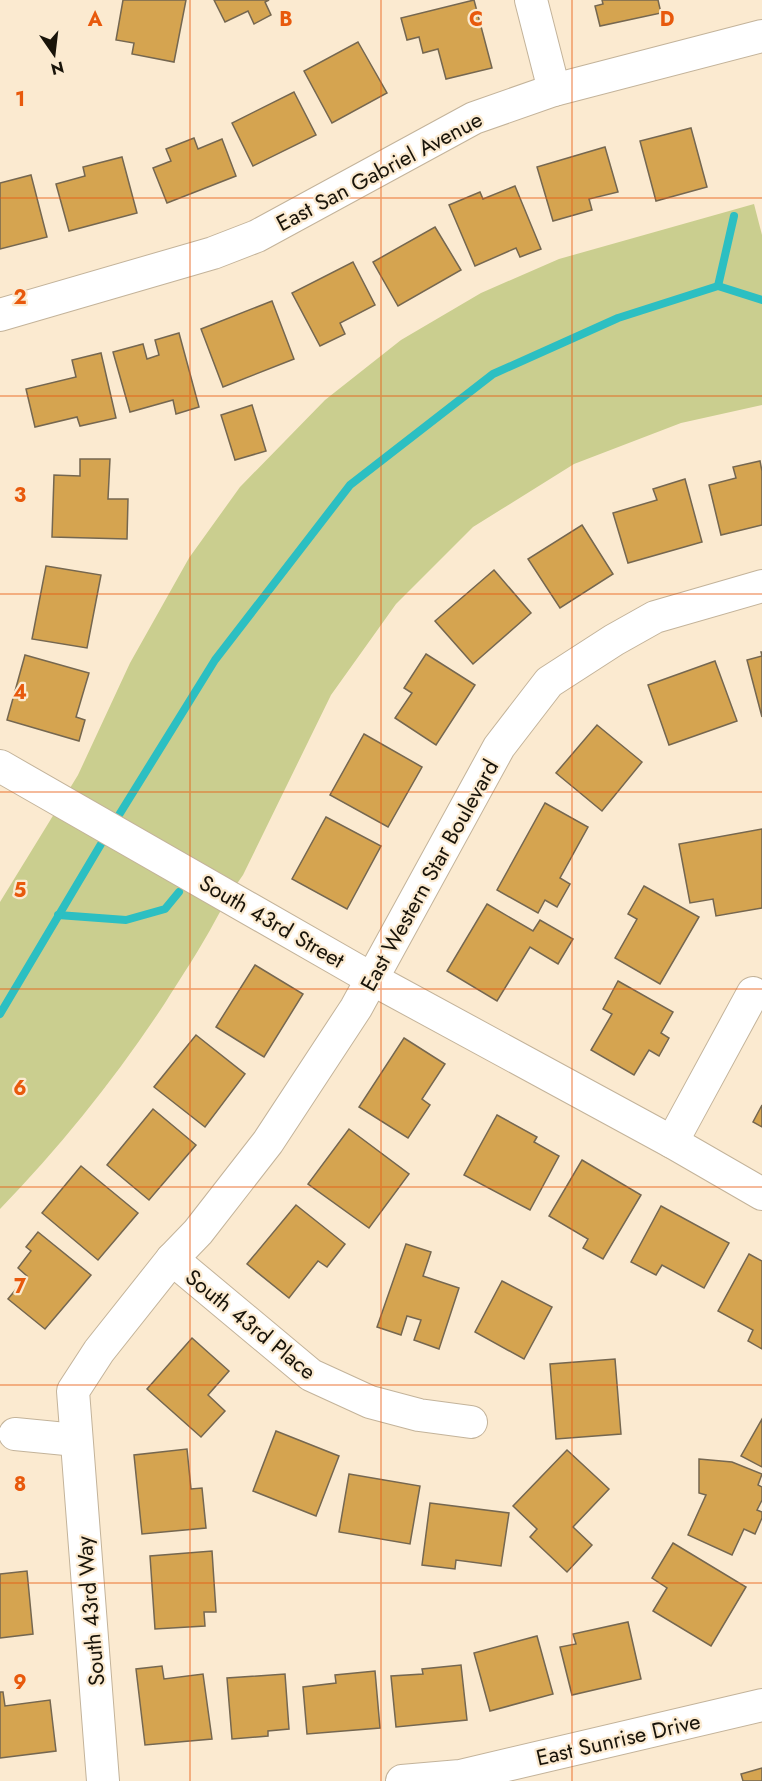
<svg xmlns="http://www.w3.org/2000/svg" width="762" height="1781" font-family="Jost,sans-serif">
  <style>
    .green { fill: #cace8f }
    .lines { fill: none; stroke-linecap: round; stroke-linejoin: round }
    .stream { stroke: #2cbfc2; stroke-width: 8 }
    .building { fill: #d5a450; stroke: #756750; stroke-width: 1.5 }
    .minor-casing { stroke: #c3b39a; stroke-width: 34 }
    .minor { stroke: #fff; stroke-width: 32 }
    .grid { fill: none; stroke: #e8590c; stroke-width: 1.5; stroke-opacity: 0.55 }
    .labels { text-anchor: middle; stroke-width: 4.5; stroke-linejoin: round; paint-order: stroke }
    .street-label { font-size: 22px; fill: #19140a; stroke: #fbead0 }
    .grid-label { font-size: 20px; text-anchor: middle; font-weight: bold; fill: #e8590c; stroke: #fbead0; stroke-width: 4.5; stroke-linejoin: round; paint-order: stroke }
  </style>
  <rect width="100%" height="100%" fill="#fbead0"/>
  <path class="green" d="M754,204L762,235V405L681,423L574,464L473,527L396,604L331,695L243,875C232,890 224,905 215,921C200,949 182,976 165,1003C117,1076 61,1146 0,1209V902L78,775L130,663L189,558L240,487L325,400L401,340L481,293L559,259Z"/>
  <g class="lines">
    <g class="stream">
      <path d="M718,286L734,216"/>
      <path d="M114,823L215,660L350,485L493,374L618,318L718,286L762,300"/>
      <path d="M58,915L126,920L165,909L179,892"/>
      <path d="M0,1014L107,834"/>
    </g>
  </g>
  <g class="building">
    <path d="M123,0H186L174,62L132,54L134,43L116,40Z"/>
    <path d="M214,0H269L265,2L271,15L254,24L248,11L225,22Z"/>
    <path d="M474,0L492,68L446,79L438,49L423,53L419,37L407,40L401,18Z"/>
    <path d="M602,0H658L661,13L600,26L595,6L603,4Z"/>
    <path d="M358,42L387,93L332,123L304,71Z"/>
    <path d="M294,92L316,135L253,166L232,123Z"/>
    <path d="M691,128L707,187L656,201L640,141Z"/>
    <path d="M194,138L198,149L222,139L236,176L167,203L153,168L171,161L166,149Z"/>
    <path d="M605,147L618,192L589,199L592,210L553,221L537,167Z"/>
    <path d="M122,157L137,213L69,231L56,184L85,176L83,167Z"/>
    <path d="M31,175L47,237L0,249V183Z"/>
    <path d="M515,186L541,249L520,257L516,248L475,266L449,205L480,192L483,199Z"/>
    <path d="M435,227L461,270L398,306L373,262Z"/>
    <path d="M353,262L375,305L340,323L345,334L320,346L292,293Z"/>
    <path d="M272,301L294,359L223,387L201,329Z"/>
    <path d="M179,333L199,407L176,414L173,400L130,412L113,352L143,344L147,359L159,355L155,340Z"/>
    <path d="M101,353L116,418L80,426L77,417L35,427L26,389L76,377L72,360Z"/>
    <path d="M252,405L266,451L235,460L221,415Z"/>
    <path d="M80,459H110L108,499H128L127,539L52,537L54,475L80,476Z"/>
    <path d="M760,461L762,471V525L721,535L709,485L736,478L733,467Z"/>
    <path d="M685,479L702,542L628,563L613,513L657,500L653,489Z"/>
    <path d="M582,525L613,574L560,608L528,559Z"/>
    <path d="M46,566L101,575L87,648L32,639Z"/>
    <path d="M494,570L531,613L473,664L435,621Z"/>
    <path d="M761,652H762V717L747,660L762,656Z"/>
    <path d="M426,654L475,685L436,745L395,718L412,693L404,688Z"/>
    <path d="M25,655L89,673L76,717L85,720L79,741L7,720Z"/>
    <path d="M715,661L737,721L669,745L648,685Z"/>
    <path d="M597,725L642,762L602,811L556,773Z"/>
    <path d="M364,734L422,767L388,827L330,795Z"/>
    <path d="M545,803L588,827L560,878L570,884L557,907L545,900L538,913L497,890Z"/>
    <path d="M326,817L381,846L347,909L292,879Z"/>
    <path d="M762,829V908L716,916L713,899L690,903L679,844Z"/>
    <path d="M644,886L699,917L660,984L615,958L637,919L628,914Z"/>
    <path d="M487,904L533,931L540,920L573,939L558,964L530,947L497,1001L447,971Z"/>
    <path d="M255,965L303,994L264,1057L216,1027Z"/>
    <path d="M618,981L673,1012L661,1033L669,1038L659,1056L649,1050L634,1075L591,1050L612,1014L603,1009Z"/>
    <path d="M196,1035L245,1074L205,1127L154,1087Z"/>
    <path d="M404,1038L445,1064L422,1099L430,1105L408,1138L359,1107Z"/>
    <path d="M762,1105V1127L753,1122Z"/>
    <path d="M153,1109L196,1145L149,1200L107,1165Z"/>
    <path d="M497,1115L537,1137L534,1142L559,1156L530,1210L464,1175Z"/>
    <path d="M349,1129L409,1174L369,1228L308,1184Z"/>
    <path d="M582,1160L641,1195L603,1259L583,1248L588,1239L549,1216Z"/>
    <path d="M81,1166L138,1213L98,1260L42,1213Z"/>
    <path d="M296,1205L345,1244L327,1267L318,1261L289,1298L247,1264Z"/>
    <path d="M661,1206L729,1243L704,1288L662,1265L656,1275L631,1262Z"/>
    <path d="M38,1232L91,1275L45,1329L8,1299L27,1276L18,1268L31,1251L26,1247Z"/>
    <path d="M406,1244L431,1252L423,1276L459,1288L439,1349L414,1340L421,1320L407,1316L401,1335L377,1327Z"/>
    <path d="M749,1254L762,1261V1349L748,1341L753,1330L718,1311Z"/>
    <path d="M502,1281L552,1307L524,1359L475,1332Z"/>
    <path d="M192,1338L229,1371L208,1395L225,1411L201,1437L147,1389Z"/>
    <path d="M615,1359L621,1434L556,1439L550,1364Z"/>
    <path d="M762,1419V1467L741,1456Z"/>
    <path d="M276,1431L339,1456L316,1516L253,1491Z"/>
    <path d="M187,1449L191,1489L202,1488L206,1528L142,1534L134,1455Z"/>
    <path d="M567,1450L609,1489L573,1527L592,1545L567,1572L530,1537L537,1529L513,1506Z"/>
    <path d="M699,1459L732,1462L762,1474L758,1485L762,1487V1500L757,1510L762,1512V1518L755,1534L744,1529L732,1555L688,1535L706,1495L699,1493Z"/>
    <path d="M349,1474L420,1486L410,1544L339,1532Z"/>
    <path d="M430,1503L509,1513L501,1566L456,1560L455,1569L422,1565Z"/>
    <path d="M673,1543L746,1587L711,1646L653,1611L667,1588L652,1578Z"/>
    <path d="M212,1551L216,1612H204L205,1626L155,1629L150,1556Z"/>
    <path d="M27,1571L33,1634L0,1638V1574Z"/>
    <path d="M628,1622L641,1679L572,1695L560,1647L576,1644L573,1634Z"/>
    <path d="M537,1636L553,1694L490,1711L474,1653Z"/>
    <path d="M461,1665L467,1720L396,1727L391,1676L423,1674L422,1669Z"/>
    <path d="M162,1666L164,1679L203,1674L212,1739L145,1745L136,1669Z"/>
    <path d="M375,1671L380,1728L307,1734L303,1687L336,1683L335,1675Z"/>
    <path d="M285,1674L289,1729L268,1731V1736L232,1739L227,1678Z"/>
    <path d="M0,1692H3L5,1706L50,1700L56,1751L0,1758Z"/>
    <path d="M762,1768V1781H743L741,1774Z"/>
  </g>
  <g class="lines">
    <defs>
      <g id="minor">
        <path d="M531,0L554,90"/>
        <path d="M0,315L213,253L257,236L474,118L554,90L762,36"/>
        <path d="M0,766L372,979L672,1142L762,1194"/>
        <path d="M672,1142L753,993"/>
        <path d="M172,1259L311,1375L370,1402L419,1415L471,1422"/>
        <path d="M15,1434L76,1440"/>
        <path d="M103,1781L73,1391L99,1351L172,1259L198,1232L268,1142L356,1008L499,747L549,682L614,640L655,617L762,586"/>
        <path d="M402,1781L460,1776L762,1705"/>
      </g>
    </defs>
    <use href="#minor" class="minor-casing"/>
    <use href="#minor" class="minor"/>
  </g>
  <path class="grid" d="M190,0V1781M381,0V1781M572,0V1781M0,198H762M0,396H762M0,594H762M0,792H762M0,989H762M0,1187H762M0,1385H762M0,1583H762"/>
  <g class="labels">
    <g class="street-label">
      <text transform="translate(379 171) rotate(-28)" y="8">East San Gabriel Avenue</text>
      <text transform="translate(429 875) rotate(-61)" y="8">East Western Star Boulevard</text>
      <text transform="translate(272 921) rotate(30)" y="8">South 43rd Street</text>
      <text transform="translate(251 1324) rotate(39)" y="8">South 43rd Place</text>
      <text transform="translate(90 1611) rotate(-95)" y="8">South 43rd Way</text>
      <text transform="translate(618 1739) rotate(-13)" y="8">East Sunrise Drive</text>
    </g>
  </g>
  <g class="grid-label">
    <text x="95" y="26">A</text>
    <text x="286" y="26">B</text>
    <text x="476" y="26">C</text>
    <text x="667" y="26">D</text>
    <text x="20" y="106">1</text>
    <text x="20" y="304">2</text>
    <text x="20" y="502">3</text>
    <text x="20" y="699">4</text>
    <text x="20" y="897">5</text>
    <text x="20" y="1095">6</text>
    <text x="20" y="1293">7</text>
    <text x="20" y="1491">8</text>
    <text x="20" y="1689">9</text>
  </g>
  <g transform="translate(54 54) rotate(166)" stroke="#fbead0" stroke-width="4.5" paint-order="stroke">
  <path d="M0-4.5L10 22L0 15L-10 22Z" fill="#19140a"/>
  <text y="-9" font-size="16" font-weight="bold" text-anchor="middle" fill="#19140a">N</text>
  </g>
</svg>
